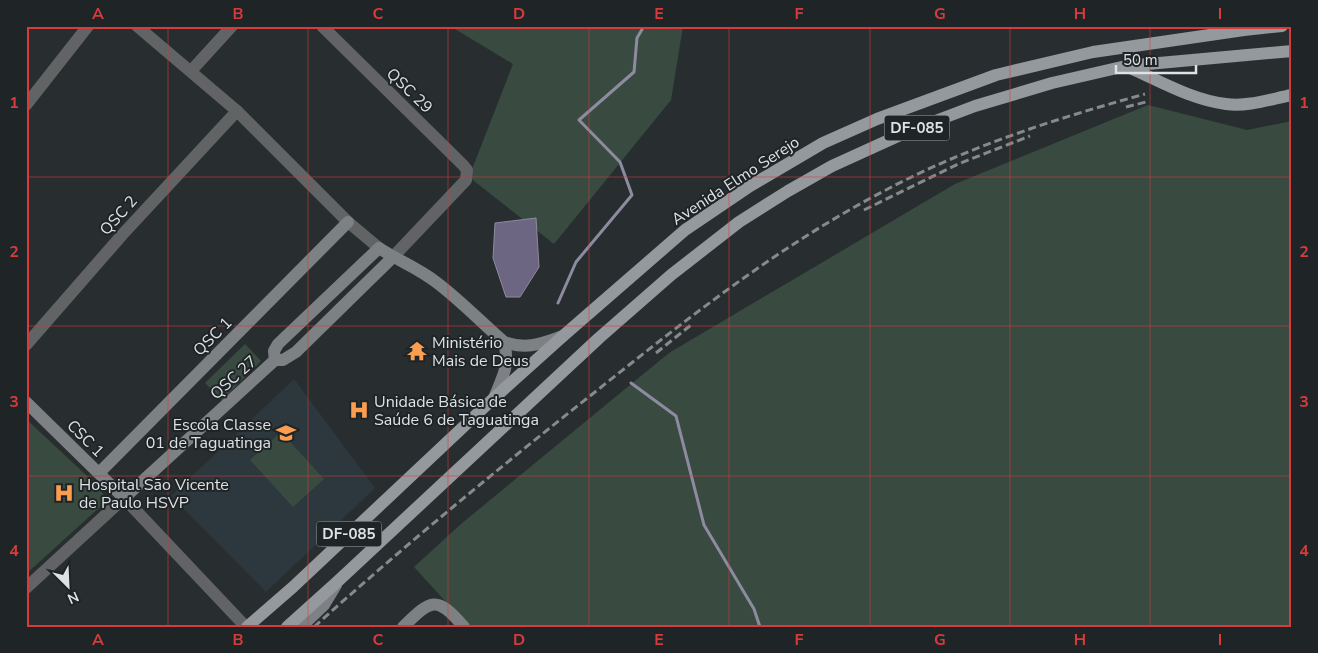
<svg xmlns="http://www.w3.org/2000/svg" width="1318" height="653" font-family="'Nunito Sans',sans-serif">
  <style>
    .built { fill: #2c383e }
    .green { fill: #394b41 }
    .water { fill: #6c6683; stroke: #8e8ba0 }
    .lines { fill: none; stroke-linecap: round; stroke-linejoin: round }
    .stream { stroke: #8e8ba0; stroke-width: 3 }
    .street { stroke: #616365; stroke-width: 12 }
    .secondary { stroke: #7e8184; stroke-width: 12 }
    .primary { stroke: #95989c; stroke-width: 12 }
    .rail { stroke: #858a8c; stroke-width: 3; stroke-dasharray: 8 4; stroke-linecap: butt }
    .grid { fill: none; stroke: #d73b3b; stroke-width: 1; stroke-opacity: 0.55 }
    .labels { text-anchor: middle; stroke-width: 4; stroke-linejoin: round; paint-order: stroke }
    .shield { fill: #1f2426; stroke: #a5a9ab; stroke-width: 1 }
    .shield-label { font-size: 15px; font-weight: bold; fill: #dfe2e4 }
    .street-label { font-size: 16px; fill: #dfe2e4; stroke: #1f2426 }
    .poi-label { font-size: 16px; fill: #dfe2e4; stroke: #1f2426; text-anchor: start }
    .neatline { fill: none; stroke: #d73b3b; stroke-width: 2 }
    .grid-label { font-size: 16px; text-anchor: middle; font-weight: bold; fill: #d73b3b }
  </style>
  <rect width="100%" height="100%" fill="#282e30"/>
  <path class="built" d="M294,379L375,488L266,592L171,496Z"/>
  <g class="green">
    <path d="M450,26H683L671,100L554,244L469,177L513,64Z"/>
    <path d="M1148,105L1247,130L1292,121V627H469L414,567L461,524L669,353L955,184Z"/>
    <path d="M245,344L261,361L222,400L205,383Z"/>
    <path d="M26,419L101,489L104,497L101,506L26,574Z"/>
    <path d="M281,432L324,479L293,507L250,460Z"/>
  </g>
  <path class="water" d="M536,218L539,267L520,297H506L493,258L495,223Z"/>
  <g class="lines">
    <g class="stream">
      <path d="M558,303L576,262L632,195L620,162L579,120L634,72L637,38L644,26"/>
      <path d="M631,383L676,416L704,525L754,609L760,627"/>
    </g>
    <g class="street">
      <path d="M137,26L237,111L348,222L379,248"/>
      <path d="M322,26L463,165L467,170L466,180L393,257"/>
      <path d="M191,71L232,26"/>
      <path d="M26,105L88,26"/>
      <path d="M26,345L122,235L237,111"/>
      <path d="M26,588L124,498L246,627"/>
    </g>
    <g class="secondary">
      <path d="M275,360L274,351L278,344L379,248C397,260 418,268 436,282C460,300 481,322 504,342C527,350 540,344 563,336"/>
      <path d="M494,398C503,376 510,366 504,342"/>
      <path d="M26,402L124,498L275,360H283L296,352L393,257"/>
      <path d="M99,473L348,222"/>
      <path d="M301,627L324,605L336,585"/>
      <path d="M403,627C432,599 436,595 464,627"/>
    </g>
    <g class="primary">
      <path d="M1128,67C1160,81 1192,100 1226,104C1248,107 1271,99 1292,95"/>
      <path d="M247,627L293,587L494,398L563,336L685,230L750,186L823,143L877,119L996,75L1093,52L1244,30L1282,26"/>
      <path d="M287,627L337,582L599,338L671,275L739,222L788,191L832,166L909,131L975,106L1052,83L1126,66L1292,51"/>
    </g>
    <g class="rail">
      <path d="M1126,107L1146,102"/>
      <path d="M864,210L958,164L1030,136"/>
      <path d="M656,353L691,325"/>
      <path d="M314,627C405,545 499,468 595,392C688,318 776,248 882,192C966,147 1055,119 1145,94"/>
    </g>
  </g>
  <path class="grid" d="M168,26V627M308,26V627M448,26V627M589,26V627M729,26V627M870,26V627M1010,26V627M1150,26V627M26,177H1292M26,326H1292M26,476H1292"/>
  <defs>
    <symbol id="temple-bare" viewBox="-9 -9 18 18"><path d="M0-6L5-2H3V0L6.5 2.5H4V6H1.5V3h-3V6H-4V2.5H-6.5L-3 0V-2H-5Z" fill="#fb9e50" stroke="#1f2426" stroke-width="2.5" paint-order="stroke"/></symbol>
    <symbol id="hospital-bare" viewBox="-9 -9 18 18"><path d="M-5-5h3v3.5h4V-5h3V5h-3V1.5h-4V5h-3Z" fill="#fb9e50" stroke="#1f2426" stroke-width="2.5" paint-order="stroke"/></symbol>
    <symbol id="school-bare" viewBox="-9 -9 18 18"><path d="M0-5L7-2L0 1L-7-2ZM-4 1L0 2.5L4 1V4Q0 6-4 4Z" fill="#fb9e50" stroke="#1f2426" stroke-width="2.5" paint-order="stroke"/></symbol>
  </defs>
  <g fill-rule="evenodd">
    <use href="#temple-bare" x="403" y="337" width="28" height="28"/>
    <use href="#hospital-bare" x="345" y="396" width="28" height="28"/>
    <use href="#school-bare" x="272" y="419" width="28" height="28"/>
    <use href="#hospital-bare" x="50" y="479" width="28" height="28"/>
  </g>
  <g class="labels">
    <g class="shield">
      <rect x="884.5" y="115.5" width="65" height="25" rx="4"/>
      <rect x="316.5" y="521.5" width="65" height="25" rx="4"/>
    </g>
    <g class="shield-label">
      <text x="917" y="133">DF-085</text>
      <text x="349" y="539">DF-085</text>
    </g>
    <g class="street-label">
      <text transform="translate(410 90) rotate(44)" y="6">QSC 29</text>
      <text transform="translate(735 180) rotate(-33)" y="6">Avenida Elmo Serejo</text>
      <text transform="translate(118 215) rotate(-48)" y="6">QSC 2</text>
      <text transform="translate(212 336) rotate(-45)" y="6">QSC 1</text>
      <text transform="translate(233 377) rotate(-42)" y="6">QSC 27</text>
      <text transform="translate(86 438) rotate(45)" y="6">CSC 1</text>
    </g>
    <g class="poi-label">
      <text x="432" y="348">Ministério<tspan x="432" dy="18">Mais de Deus</tspan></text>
      <text x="374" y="407">Unidade Básica de<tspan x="374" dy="18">Saúde 6 de Taguatinga</tspan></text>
      <text x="271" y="430" text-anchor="end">Escola Classe<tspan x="271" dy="18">01 de Taguatinga</tspan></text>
      <text x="79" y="490">Hospital São Vicente<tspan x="79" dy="18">de Paulo HSVP</tspan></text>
    </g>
  </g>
  <rect width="1318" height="653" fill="none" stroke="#1f2426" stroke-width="55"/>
  <g transform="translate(68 586) rotate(156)" stroke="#1f2426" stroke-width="4" paint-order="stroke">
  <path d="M0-4L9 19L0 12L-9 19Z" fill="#dfe2e4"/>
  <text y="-8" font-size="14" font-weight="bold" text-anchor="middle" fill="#dfe2e4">N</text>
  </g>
  <path d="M1116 65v8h80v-8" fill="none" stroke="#dfe2e4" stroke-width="2.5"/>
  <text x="1123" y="65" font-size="15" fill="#dfe2e4" stroke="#1f2426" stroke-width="4" paint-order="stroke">50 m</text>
  <rect x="28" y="28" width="1262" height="598" class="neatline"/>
  <g class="grid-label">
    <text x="98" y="19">A</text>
    <text x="238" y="19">B</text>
    <text x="378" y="19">C</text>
    <text x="519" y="19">D</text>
    <text x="659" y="19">E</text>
    <text x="799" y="19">F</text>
    <text x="940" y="19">G</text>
    <text x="1080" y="19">H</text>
    <text x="1220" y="19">I</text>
    <text x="14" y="108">1</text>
    <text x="1304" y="108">1</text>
    <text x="14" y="257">2</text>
    <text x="1304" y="257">2</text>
    <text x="14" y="407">3</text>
    <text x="1304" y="407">3</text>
    <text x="14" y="556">4</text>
    <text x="1304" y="556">4</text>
    <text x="98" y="645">A</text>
    <text x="238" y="645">B</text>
    <text x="378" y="645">C</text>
    <text x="519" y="645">D</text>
    <text x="659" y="645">E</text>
    <text x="799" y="645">F</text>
    <text x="940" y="645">G</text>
    <text x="1080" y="645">H</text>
    <text x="1220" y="645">I</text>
  </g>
</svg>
